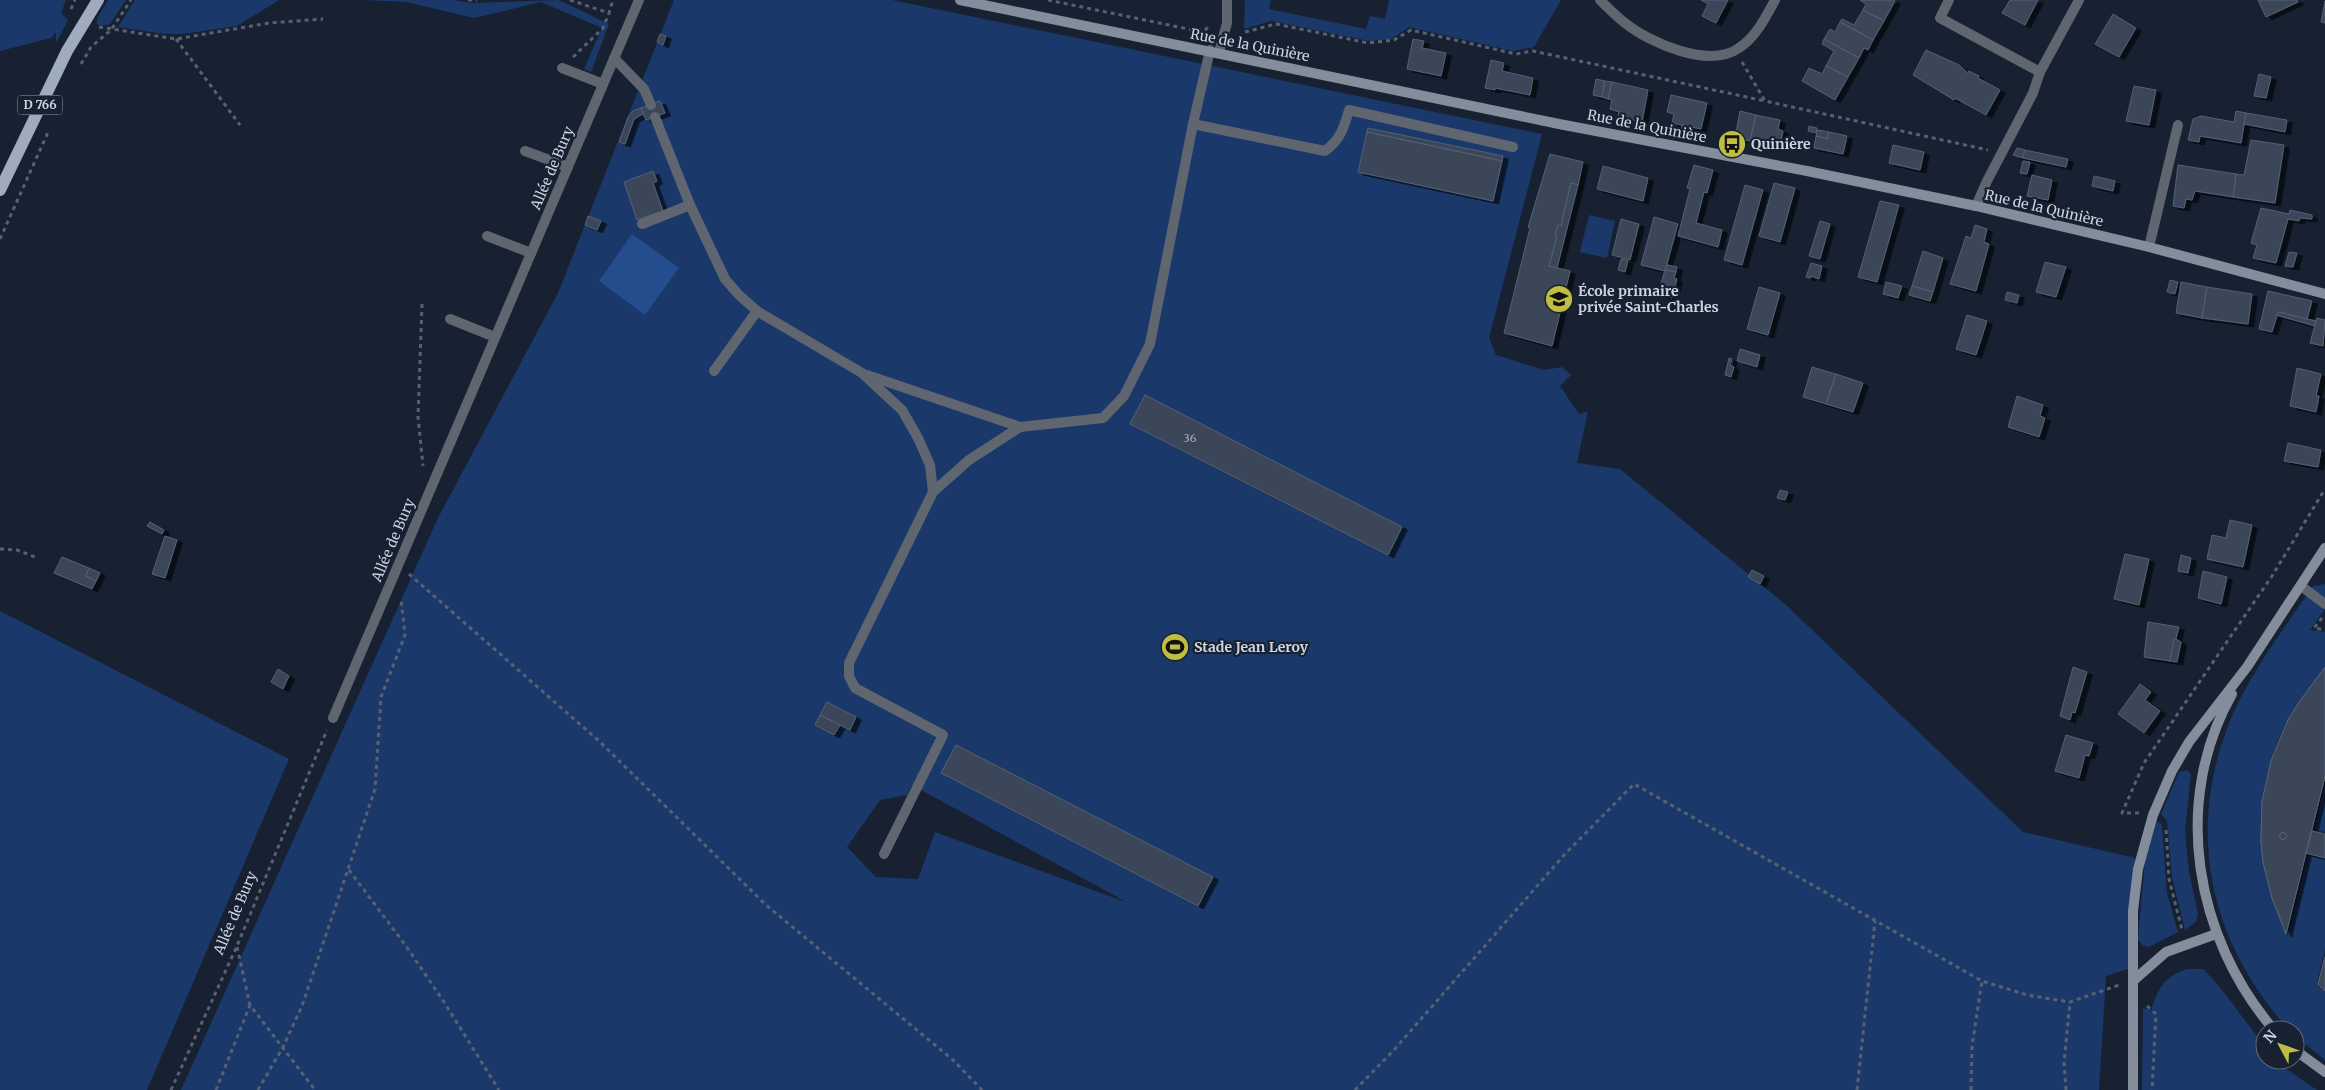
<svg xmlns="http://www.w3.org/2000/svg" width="2325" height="1090" font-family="Merriweather,serif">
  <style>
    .green { fill: #1a396a; fill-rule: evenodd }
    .water { fill: #244d8d }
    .building { fill: #3a4659; stroke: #546174; fill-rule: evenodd; filter: url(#shadow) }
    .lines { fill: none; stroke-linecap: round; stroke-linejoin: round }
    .path { stroke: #596171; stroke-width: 3; stroke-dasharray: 4 4; stroke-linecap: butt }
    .lane { stroke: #60666f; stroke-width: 10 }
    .street { stroke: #60666f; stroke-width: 10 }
    .secondary { stroke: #848d9b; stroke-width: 10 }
    .primary { stroke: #9fabbe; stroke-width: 12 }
    .labels { text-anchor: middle; stroke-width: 4.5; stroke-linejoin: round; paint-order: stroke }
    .number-label { font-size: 11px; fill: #a8b0be }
    .shield { fill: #172132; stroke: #969eac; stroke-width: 1 }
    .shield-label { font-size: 12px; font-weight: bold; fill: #cdd4e0 }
    .street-label { font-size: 14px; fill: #cdd4e0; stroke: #172132 }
    .poi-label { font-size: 14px; font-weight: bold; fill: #cdd4e0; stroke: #172132; text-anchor: start }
  </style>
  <defs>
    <filter id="shadow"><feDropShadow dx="5.5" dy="3" stdDeviation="0" flood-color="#0009"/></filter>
  </defs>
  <rect width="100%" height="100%" fill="#172132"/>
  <g class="green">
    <path d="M0,0H66L61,13L68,20L56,43V32L51,38L0,51Z"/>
    <path d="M108,0H126L110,24L101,26L97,24V19Z"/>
    <path d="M135,0H279L237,26L183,34H165L118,27Z"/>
    <path d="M363,0H453L472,3L559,0L609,24L591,72L584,69L602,28L541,2L474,18L406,2Z"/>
    <path d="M674,0H892L1542,134L1489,338L1496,355L1544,370L1562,367L1571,375L1560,386L1579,414L1588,411L1577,463L1620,469L1785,604L2023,832L2135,858L2128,935V969L2106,976L2099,1090H181L438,518L558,293ZM912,785L1130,904H1131L935,832L918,879L876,877L847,847L880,800L907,795Z"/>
    <path d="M1245,0H1271L1269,9L1366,29L1370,16L1385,19L1389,0H1561L1534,47L1513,51L1409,27L1391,39L1369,41L1271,21L1244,29Z"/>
    <path d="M1589,215L1615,221L1607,258L1580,252Z"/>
    <path d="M2325,584V609L2310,630L2325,632C2325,642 2325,657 2325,667C2323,675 2295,707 2288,720C2252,788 2252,867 2288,936L2308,855L2325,859V950L2317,982L2325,991V1060L2295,1036V1030H2289C2208,940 2184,827 2233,714C2253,669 2285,627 2313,586Z"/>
    <path d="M0,611L289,759L147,1090H0Z"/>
    <path d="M2187,770L2191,774L2185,831L2189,872L2198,914L2196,922L2185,930L2172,877L2167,821L2161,814L2179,772Z"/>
    <path d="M2325,784V832L2314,830Z"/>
    <path d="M2157,821L2162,825L2167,893L2178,932L2149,947L2142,945L2138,939L2145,861Z"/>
    <path d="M2187,969H2203C2227,992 2243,1021 2265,1045V1060H2278L2285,1068L2317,1090H2142L2143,1008L2151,1010C2159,988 2163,977 2187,969Z"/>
  </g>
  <path class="water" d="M632,234L679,268L645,315L599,281Z"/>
  <g class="building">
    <path d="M1701,0H1728L1716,23L1702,16L1708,4Z"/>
    <path d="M1860,0H1893L1895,1L1884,21L1863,10L1866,4Z"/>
    <path d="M2010,0H2038L2025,25L2002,13Z"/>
    <path d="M2258,0H2297L2298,2L2266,17Z"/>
    <path d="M2325,1V23L2321,22Z"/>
    <path d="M1863,10L1884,21L1873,40L1840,22L1842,19L1854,25Z"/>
    <path d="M2113,14L2136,28L2119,57L2095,44Z"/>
    <path d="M1840,22L1873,40L1868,50L1864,48L1859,58L1824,39L1830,29L1835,32Z"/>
    <path d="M660,34L666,36L663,45L657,42Z"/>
    <path d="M1413,39L1424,41L1422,48L1446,53L1441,76L1407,69Z"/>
    <path d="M1824,39L1859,58L1848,77L1826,66L1834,51L1822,44Z"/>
    <path d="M1926,50L1959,65L1968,73L1969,71L1979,76L1978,78L2000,90L1986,115L1955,98L1954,100L1913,75Z"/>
    <path d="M1491,60L1504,63L1502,71L1533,78L1530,95L1495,88V90L1485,88Z"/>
    <path d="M1826,66L1848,77L1835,100L1802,81L1809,68L1822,74Z"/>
    <path d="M2259,74L2271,77L2266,98L2254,96Z"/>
    <path d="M1596,79L1605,81L1602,97L1593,95Z"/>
    <path d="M1605,81L1612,82L1608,99L1602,97Z"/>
    <path d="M1612,82L1648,90L1642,122L1618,117L1619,112L1610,109L1612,100L1608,99Z"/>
    <path d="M2134,86L2156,90L2149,125L2126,121Z"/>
    <path d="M1671,95L1707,103L1701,129L1672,123L1674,114L1667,112Z"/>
    <path d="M660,101L665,113L646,120L641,108Z"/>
    <path d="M641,108L643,114L634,119L625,144L619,142L628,117L633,111Z"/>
    <path d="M1740,111L1756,115L1750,141L1735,138Z"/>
    <path d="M2236,111L2246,113L2241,143L2200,136L2199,142L2188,140L2193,119L2201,116L2234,122Z"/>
    <path d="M2246,113L2287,120L2285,132L2244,124Z"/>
    <path d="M1756,115L1780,120L1778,129L1783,131L1780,147L1750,141Z"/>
    <path d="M1682,125L1689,127L1688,132L1681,131Z"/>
    <path d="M1809,126L1817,128L1816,133L1808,131Z"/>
    <path d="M1368,128L1503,156L1502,161L1367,132Z"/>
    <path d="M1818,130L1829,132L1827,139L1816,136Z"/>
    <path d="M1367,132L1502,161L1493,201L1358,172Z"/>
    <path d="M1829,132L1847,136L1843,154L1814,148L1816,136L1827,139Z"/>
    <path d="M2251,140L2284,145L2275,203L2233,197L2236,174L2244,175Z"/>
    <path d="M1893,145L1924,152L1920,170L1889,163Z"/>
    <path d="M2017,148L2025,150L2023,158L2013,155Z"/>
    <path d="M2025,150L2068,159L2066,167L2023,158Z"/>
    <path d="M1550,154L1583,162L1578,185L1571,183L1561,226L1558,225L1555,236L1557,237L1549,266L1570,271L1552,346L1504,333L1530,228L1528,227Z"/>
    <path d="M2023,161L2030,162L2027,174L2020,173Z"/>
    <path d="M1694,165L1713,170L1707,193L1704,192L1696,223L1722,230L1718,247L1678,236L1690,189L1687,188Z"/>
    <path d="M2178,165L2236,174L2233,197L2195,191L2192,200L2186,199L2184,208L2173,206Z"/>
    <path d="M1603,166L1648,178L1643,201L1597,189Z"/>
    <path d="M653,171L657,181L653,183L663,211L637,220L624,182Z"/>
    <path d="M2032,175L2052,180L2048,200L2027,196Z"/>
    <path d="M2094,176L2115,181L2113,191L2092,186Z"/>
    <path d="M1571,183L1578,185L1557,268L1549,266L1557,237L1555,236L1558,225L1561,226Z"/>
    <path d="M1774,183L1795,188L1780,242L1759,236Z"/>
    <path d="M1745,185L1763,190L1742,265L1724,260Z"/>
    <path d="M1880,201L1899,205L1877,282L1858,277Z"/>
    <path d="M2261,208L2289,214L2290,210L2312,215V219L2300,218L2299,221L2288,219L2276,263L2253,258L2257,245L2251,243Z"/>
    <path d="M588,216L601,221L597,230L585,225Z"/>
    <path d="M1654,217L1678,224L1665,271L1641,265Z"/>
    <path d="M1621,219L1639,224L1630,260L1612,255Z"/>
    <path d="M1820,221L1830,224L1820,259L1809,256Z"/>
    <path d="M1975,225L1987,229L1984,242L1989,244L1976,291L1950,284L1966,236L1971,238Z"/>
    <path d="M1923,251L1943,258L1933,292L1912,286Z"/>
    <path d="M2289,252L2297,253L2293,267L2285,266Z"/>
    <path d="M1621,259L1628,261L1625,272L1618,270Z"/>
    <path d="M2045,262L2066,267L2056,297L2036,292Z"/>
    <path d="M1811,263L1822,266L1819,279L1811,276L1810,278L1806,277Z"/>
    <path d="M1667,265L1677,267L1676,272L1665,270Z"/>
    <path d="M1665,270L1676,272L1674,278L1677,279L1672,298L1658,294Z"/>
    <path d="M2170,280L2178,282L2175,294L2167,292Z"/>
    <path d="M1886,282L1902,286L1898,298L1883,294Z"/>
    <path d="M2181,282L2207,287L2202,318L2176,313Z"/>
    <path d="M1912,286L1933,292L1930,301L1909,295Z"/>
    <path d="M1759,287L1780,293L1768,335L1747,329Z"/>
    <path d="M2207,287L2252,294L2248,324L2202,318Z"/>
    <path d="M2268,291L2312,301L2307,319L2278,312L2272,332L2259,329Z"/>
    <path d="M2007,292L2019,295L2017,303L2005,300Z"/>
    <path d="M2279,312L2307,319L2316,321L2315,326L2276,315Z"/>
    <path d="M1967,315L1987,321L1976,355L1956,349Z"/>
    <path d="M2317,318L2325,320L2323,346L2310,343Z"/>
    <path d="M1740,349L1760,355L1757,367L1737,361Z"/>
    <path d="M1729,358L1732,359L1730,365L1734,367L1731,377L1725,375Z"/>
    <path d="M1812,367L1836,374L1826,404L1803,397Z"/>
    <path d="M2297,368L2321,374L2316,396H2319L2316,412L2290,406Z"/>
    <path d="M1836,374L1863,383L1853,412L1826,404Z"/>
    <path d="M1145,395L1402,527L1388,555L1130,424Z"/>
    <path d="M2017,396L2043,405L2040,416L2045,418L2039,437L2008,427Z"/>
    <path d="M2288,443L2321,450L2318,467L2284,461Z"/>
    <path d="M1780,490L1788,492L1785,500L1777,498Z"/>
    <path d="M2230,520L2252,525L2243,567L2207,559L2212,535L2226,538Z"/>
    <path d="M150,522L164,530L162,534L147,526Z"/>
    <path d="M165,536L177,540L165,578L152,574Z"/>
    <path d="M2125,554L2149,559L2139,605L2114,599Z"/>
    <path d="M2181,555L2191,558L2188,573L2178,571Z"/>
    <path d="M62,557L89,568L86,576L96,581L92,589L54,573Z"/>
    <path d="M89,568L100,573L96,581L86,576Z"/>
    <path d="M1752,570L1764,576L1760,584L1748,577Z"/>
    <path d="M2203,571L2227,577L2221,604L2198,598Z"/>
    <path d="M2148,622L2179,627L2170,661L2144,657Z"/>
    <path d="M2174,638L2181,642L2177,662L2170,661Z"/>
    <path d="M2073,667L2087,672L2075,713L2072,712L2070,720L2060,716Z"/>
    <path d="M2325,667V776L2286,934L2272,898L2263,862L2261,842L2262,802L2271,761L2288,720L2300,701ZM2286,822L2294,827L2297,836L2291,847L2282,850L2274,847L2269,834L2277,823Z"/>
    <path d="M2325,667V776L2286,934L2272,898L2263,862L2261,842L2262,802L2271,761L2288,720L2300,701Z"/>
    <path d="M278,669L289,676L283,689L271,682Z"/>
    <path d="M2140,684L2151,692L2145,700L2160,711L2144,733L2118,714Z"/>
    <path d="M827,702L856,717L850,730L820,715Z"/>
    <path d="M820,715L840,725L834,735L815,725Z"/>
    <path d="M2066,735L2093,743L2089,756L2085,755L2079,778L2055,771Z"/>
    <path d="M956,745L1213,877L1198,906L941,773Z"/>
    <path d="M2312,831L2325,834V858L2306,853Z"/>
    <circle cx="2283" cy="836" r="3.5"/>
    <circle cx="2283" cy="836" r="3.5"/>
    <path d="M2325,957V991L2318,984Z"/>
    <path d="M2325,957V991L2318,984Z"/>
  </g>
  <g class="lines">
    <g class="path">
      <path d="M468,0H477"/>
      <path d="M570,0L609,13L613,0"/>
      <path d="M1048,0L1193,30H1205L1209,26"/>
      <path d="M71,9L75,0"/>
      <path d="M99,27L176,39L269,23L323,19"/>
      <path d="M1245,32L1276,24L1368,43L1394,40L1411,30L1516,54L1533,51L1765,101"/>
      <path d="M176,39L240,125"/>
      <path d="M573,57L603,28L609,13"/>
      <path d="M1742,62L1765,101L1988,150"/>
      <path d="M81,64L91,47L111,30L131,0"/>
      <path d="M0,239L49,130"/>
      <path d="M422,304L418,417L423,466"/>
      <path d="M0,549L17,550L35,557"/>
      <path d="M409,574L599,741L766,905L953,1060L982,1090"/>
      <path d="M2322,618L2314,628L2325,630"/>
      <path d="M2139,813H2122L2144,763L2272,576L2325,489"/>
      <path d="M2166,830L2169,879L2182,930"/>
      <path d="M349,870L406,946L444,1002L499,1090"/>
      <path d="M237,947L250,1005L315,1090"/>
      <path d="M2147,1006L2156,1014L2152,1090"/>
      <path d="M171,1090L237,946L327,730"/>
      <path d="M216,1090L250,1005"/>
      <path d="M258,1090L283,1047L302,1006L375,789L381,697L405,635L401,599"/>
      <path d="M1355,1090L1394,1050L1565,854L1634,784L1982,981L2027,995L2070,1002L2119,985"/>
      <path d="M1857,1090L1875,921"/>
      <path d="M1971,1090L1972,1046L1982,981"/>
      <path d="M2066,1090L2064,1063L2070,1002"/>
    </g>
    <g class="lane">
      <path d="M614,58L644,89L651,105"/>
      <path d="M562,68L603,84"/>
      <path d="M655,117L690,205L725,279L739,295L757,311L862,373L902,410L918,438L930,465L933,492L849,663V676L855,688L943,735L884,854"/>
      <path d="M1193,124L1325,151C1340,140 1344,128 1349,110L1513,147"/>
      <path d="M525,151L568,167"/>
      <path d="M642,224L690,205"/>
      <path d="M487,236L531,253"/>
      <path d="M2149,247L2178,125"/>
      <path d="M450,319L495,337"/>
      <path d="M714,371L757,311"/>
      <path d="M867,375L1020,427L1103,418L1124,396L1150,344L1193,124L1210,50"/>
      <path d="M933,492L969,460L1020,427"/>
      <path d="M2301,586L2325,604"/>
    </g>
    <g class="street">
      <path d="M1600,0C1608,8 1616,16 1625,23C1650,43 1709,69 1739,48C1756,37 1765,18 1775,0"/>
      <path d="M1949,0L1940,18L2040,72"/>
      <path d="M1219,52L1227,23V0"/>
      <path d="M1976,206L1987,181L2033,93L2040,72L2079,0"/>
      <path d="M333,718L639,0"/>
    </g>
    <g class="secondary">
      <path d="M960,0L1559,124L1807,171L1976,206L2149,247L2325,294"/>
      <path d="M2232,694C2171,802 2195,938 2274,1030"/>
      <path d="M2133,981L2166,952L2216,934"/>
      <path d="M2295,1050L2325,1072"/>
      <path d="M2133,1090V911L2138,869L2153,815L2172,771L2189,742L2247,667L2325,548"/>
    </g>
    <path class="primary" d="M0,190L67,51L98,0"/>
  </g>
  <defs>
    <symbol id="bus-disc" viewBox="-11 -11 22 22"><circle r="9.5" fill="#bfbe42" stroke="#172132"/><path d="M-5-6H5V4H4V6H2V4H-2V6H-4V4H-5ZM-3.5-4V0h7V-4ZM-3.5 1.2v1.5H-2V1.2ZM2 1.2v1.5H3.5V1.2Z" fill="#111"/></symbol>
    <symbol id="school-disc" viewBox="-11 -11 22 22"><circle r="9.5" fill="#bfbe42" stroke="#172132"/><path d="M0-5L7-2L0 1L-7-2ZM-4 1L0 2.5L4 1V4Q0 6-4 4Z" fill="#111"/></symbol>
    <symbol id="stadium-disc" viewBox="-11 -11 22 22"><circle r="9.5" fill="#bfbe42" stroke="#172132"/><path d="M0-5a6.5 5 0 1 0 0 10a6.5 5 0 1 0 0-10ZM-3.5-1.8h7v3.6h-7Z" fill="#111"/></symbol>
  </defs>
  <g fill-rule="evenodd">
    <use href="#bus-disc" x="1716" y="128" width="32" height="32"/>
    <use href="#school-disc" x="1543" y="283" width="32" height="32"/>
    <use href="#stadium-disc" x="1159" y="631" width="32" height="32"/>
  </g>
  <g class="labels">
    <g class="number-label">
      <text x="1190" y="442">36</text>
    </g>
    <rect class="shield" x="17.5" y="95.5" width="45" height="19" rx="4"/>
    <g class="shield-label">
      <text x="40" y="109">D 766</text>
    </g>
    <g class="street-label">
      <text transform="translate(1250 45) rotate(11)" y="5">Rue de la Quinière</text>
      <text transform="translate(1647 126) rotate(11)" y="5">Rue de la Quinière</text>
      <text transform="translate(552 168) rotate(-67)" y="5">Allée de Bury</text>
      <text transform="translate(2044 208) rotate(13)" y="5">Rue de la Quinière</text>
      <text transform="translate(393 540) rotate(-67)" y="5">Allée de Bury</text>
      <text transform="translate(235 913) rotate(-67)" y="5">Allée de Bury</text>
    </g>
    <g class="poi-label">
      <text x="1751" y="149">Quinière</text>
      <text x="1578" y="296">École primaire<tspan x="1578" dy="16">privée Saint-Charles</tspan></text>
      <text x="1194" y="652">Stade Jean Leroy</text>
    </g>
  </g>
  <g transform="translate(2280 1045) rotate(311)"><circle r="24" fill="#172132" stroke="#606978"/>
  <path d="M0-4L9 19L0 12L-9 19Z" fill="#bfbe42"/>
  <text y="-8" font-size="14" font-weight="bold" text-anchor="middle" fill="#cdd4e0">N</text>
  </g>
</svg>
